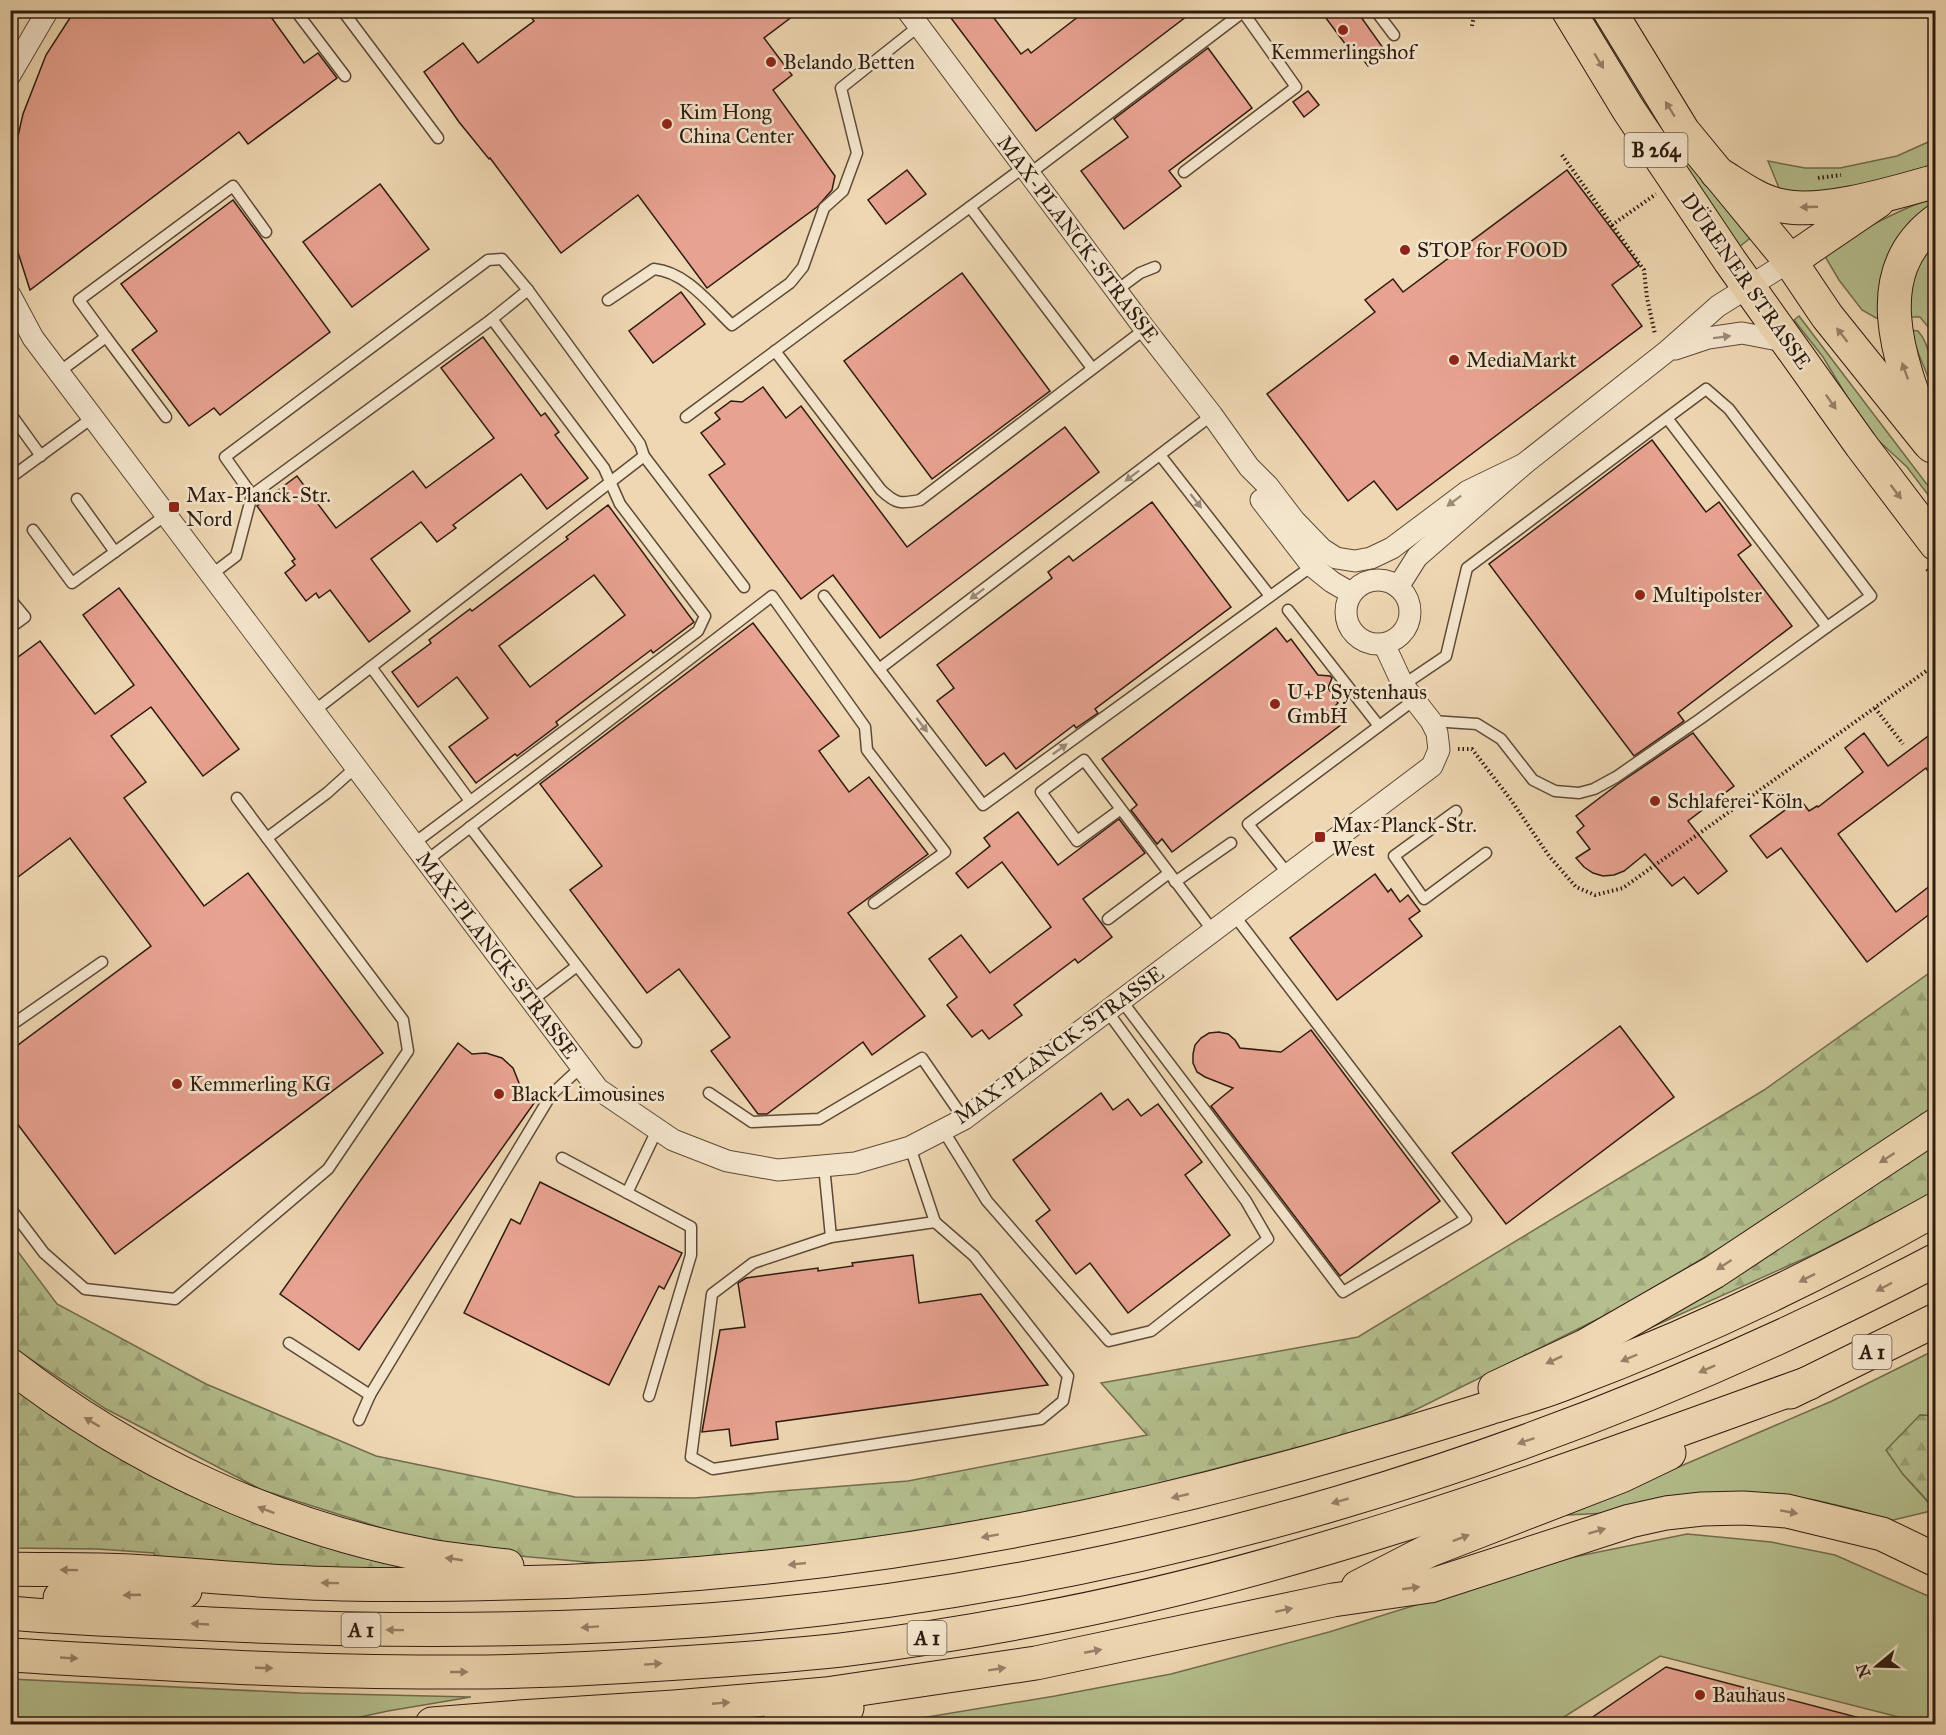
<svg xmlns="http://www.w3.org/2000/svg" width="1946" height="1735" font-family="'IM FELL Great Primer',serif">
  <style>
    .green { fill: #b5bf8e; stroke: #726d4e; stroke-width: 1.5 }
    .forest { fill: url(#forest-firs); stroke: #726d4e; stroke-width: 1.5 }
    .building { fill: #e8a291; stroke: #2e1b0f; stroke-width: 1.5; fill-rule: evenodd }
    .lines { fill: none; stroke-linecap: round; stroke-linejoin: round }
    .service-casing { stroke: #5e4a38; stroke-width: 13 }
    .minor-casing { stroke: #5e4a38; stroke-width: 23 }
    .primary-casing { stroke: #2e1b0f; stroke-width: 35 }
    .motorway-casing { stroke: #2e1b0f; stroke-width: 35 }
    .path { stroke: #2e1b0f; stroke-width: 4; stroke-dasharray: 1.5 3; stroke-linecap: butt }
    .service { stroke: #f4e5cd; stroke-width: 10 }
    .minor { stroke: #f4e5cd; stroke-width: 21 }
    .primary { stroke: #eed7b2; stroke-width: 33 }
    .motorway { stroke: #eed7b2; stroke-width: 33 }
    .oneway { fill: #988269 }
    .oneway2 { fill: #9b8a78 }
    .poi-dot { fill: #8f2418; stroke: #f4e5cd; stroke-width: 2 }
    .labels { text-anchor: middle; stroke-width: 5; stroke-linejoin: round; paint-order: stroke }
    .shield { fill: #f4e5cd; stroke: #695848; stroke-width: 1.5 }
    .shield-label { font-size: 20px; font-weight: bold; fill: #2e1b0f }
    .poi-label { font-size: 21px; fill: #2e1b0f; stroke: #f4e5cd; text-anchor: start }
    .street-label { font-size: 21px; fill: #2e1b0f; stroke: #f4e5cd }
  </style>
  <defs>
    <pattern id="forest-firs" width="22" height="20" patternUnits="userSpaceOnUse" patternTransform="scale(1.5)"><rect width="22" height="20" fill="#b5bf8e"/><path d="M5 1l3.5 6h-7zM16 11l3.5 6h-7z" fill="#9ca479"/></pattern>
  </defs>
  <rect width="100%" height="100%" fill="#eed7b2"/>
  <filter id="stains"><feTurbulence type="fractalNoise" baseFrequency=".00333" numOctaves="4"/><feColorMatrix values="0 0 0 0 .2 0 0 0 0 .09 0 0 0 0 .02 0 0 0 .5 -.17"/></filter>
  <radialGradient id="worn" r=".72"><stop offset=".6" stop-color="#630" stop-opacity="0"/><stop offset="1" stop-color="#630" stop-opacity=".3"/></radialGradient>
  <g class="green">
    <path d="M1585,11H1594L1754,235L1739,247L1672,153Z"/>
    <path d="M1935,139V166L1845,190L1781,193L1768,161L1805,168H1840L1897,156Z"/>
    <path d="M1935,197V208L1885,318H1876L1862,310L1839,280L1823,253C1859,231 1895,211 1935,197Z"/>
    <path d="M1935,240V262L1929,274L1935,297V355L1929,328L1920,317H1908L1912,275Z"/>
    <path d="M1799,316L1935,495V504L1907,467L1867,430L1823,357L1794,320Z"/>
    <path d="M1910,330L1918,331C1930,344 1935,376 1935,394L1917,350Z"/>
    <path d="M1935,1350V1416L1920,1415L1902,1473L1935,1510L1889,1521L1857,1510L1815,1500L1766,1493L1607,1513L1567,1515L1832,1401Z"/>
    <path d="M1687,1534L1771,1542L1835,1555L1935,1599V1724H1926L1660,1656L1553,1724H885L1055,1696L1171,1674L1329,1632L1564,1559Z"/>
    <path d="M10,1679L300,1693L471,1697L388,1711L328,1724H10Z"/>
  </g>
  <g class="forest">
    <path d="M1935,969V1109L1793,1205L1612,1312L1387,1424L1014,1521L854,1546L609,1564L451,1550L262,1490L106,1409L11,1346L10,1241L57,1304L206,1384L376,1456L575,1497L694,1498L908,1481L1147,1435L1101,1383L1358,1337L1764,1090Z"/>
    <path d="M1935,1140V1192L1819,1252L1612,1345Z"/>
    <path d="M10,1378L434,1571L155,1562L154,1553L98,1549L11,1548Z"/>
    <path d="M1920,1415L1935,1416V1509L1902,1473L1886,1450Z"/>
  </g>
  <g class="building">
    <path d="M75,10H266L304,63L318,53L337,78L248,144L239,132L30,290L13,237L10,171L23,114L46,55Z"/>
    <path d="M526,10H801L764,38L792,75L773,90L835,176L832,190L817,207L707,288L638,195L561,253L490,158L489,159L459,122L424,72L463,43L478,63L534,21Z"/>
    <path d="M945,10H988L1021,54L1028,49L1031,53L1087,10H1195L1036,131Z"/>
    <path d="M1320,10H1356L1386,52L1368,66L1361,57L1357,60Z"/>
    <path d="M1208,48L1252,108L1169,171L1181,186L1124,229L1081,171L1128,137L1114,119Z"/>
    <path d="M1308,91L1319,105L1304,117L1293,102Z"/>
    <path d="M907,170L926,194L886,224L868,200Z"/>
    <path d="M1567,170L1639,265L1612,285L1642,326L1397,510L1374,481L1348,501L1267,394L1375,312L1365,300L1393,279L1403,292Z"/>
    <path d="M380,184L429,249L352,307L303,242Z"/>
    <path d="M233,200L330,332L220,415L214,408L189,426L132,350L157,331L121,284Z"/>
    <path d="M962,273L1050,391L932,479L844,361Z"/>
    <path d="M681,292L705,324L653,363L629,331Z"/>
    <path d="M483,337L541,416L545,413L559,432L555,435L588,478L547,509L521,474L453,525L456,528L437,542L421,522L371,559L410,611L369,642L330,590L319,598L316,593L306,601L285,573L295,565L292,561L295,559L257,506L297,476L336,528L413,471L426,488L494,438L441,368Z"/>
    <path d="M763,387L786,418L801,406L907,547L1065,427L1099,472L880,638L833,575L801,599L709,475L725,464L701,433L720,419L715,413L731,401L742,402Z"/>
    <path d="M1652,440L1706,512L1719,502L1751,545L1738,555L1792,626L1678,713L1684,721L1634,756L1489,564Z"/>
    <path d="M1152,502L1231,607L1095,709L1098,713L1076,728L1074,725L1016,769L1004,753L986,766L937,701L954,688L937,665L1052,578L1048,572L1069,556L1073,561Z"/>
    <path d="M608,505L694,622L653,653L651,650L556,722L558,725L517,756L515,754L476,783L449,747L488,718L473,698L457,677L418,707L392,672L431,643L429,640L470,609L472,611L568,539L566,537ZM594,575L625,615L530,687L499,646Z"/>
    <path d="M119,588L239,749L203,776L151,707L111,736L146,782L124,798L204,906L248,873L383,1053L115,1254L10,1114V1051L151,946L70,838L10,883V663L40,641L95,714L134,685L83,615Z"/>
    <path d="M753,623L839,736L819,751L849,792L869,777L928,854L848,913L925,1016L872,1055L863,1042L767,1114H758L711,1051L730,1037L679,969L647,993L570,890L602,866L540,784Z"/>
    <path d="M1276,628L1287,642L1291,639L1318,675L1330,676L1332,678L1328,688L1338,703L1335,706L1346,721L1172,852L1162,839L1157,844L1131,810L1137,805L1102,759Z"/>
    <path d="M1935,731V781L1926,768L1838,834L1896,912L1935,882V910L1867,962L1781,848L1767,858L1750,836L1800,799L1809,811L1817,806L1818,807L1863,772L1845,748L1864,733L1888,766Z"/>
    <path d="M1693,733L1734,786L1688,821L1727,871L1698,894L1684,877L1672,886L1645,854L1624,871L1614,875L1603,876L1593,873L1584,867L1576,858L1590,849L1577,832L1584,826L1576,816L1618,784Z"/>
    <path d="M1018,812L1058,865L1119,819L1145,853L1083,899L1112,937L1078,963L1075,959L1014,1005L1022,1015L989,1039L982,1030L972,1037L947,1005L957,997L929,959L961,935L990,973L1051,927L1002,862L968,888L956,873L990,846L984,838Z"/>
    <path d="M1375,874L1388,892L1391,889L1400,902L1408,895L1420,911L1409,919L1422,936L1337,1000L1290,938Z"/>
    <path d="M1620,1026L1674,1097L1506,1224L1452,1153Z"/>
    <path d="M1311,1030L1440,1201L1340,1276L1211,1106L1233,1088L1205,1077L1197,1072L1193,1063V1054L1195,1045L1201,1038L1209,1033L1219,1032L1228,1034L1235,1040L1240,1048L1281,1052Z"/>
    <path d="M458,1043L472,1054L486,1053L502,1058L513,1068L521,1088L537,1099L359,1350L280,1294Z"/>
    <path d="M1101,1093L1113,1110L1128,1099L1141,1116L1158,1104L1202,1162L1185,1175L1230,1235L1128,1313L1090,1263L1076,1274L1036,1221L1050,1210L1013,1160Z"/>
    <path d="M540,1182L682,1253L664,1289L659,1286L609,1385L464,1313L511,1219L520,1224Z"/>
    <path d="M913,1255L919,1303L981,1294L1048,1385L776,1422L778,1439L749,1443L731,1446L729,1429L702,1432L720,1330L745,1327L738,1283L746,1278L818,1268V1271L853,1266L852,1263Z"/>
    <path d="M1666,1667L1864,1719V1725H1581Z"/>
  </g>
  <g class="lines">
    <defs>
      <g id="service">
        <path d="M29,10L42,19"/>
        <path d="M295,10L345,76"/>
        <path d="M342,10L438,138"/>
        <path d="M1375,10L1394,35"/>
        <path d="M1029,174L1243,12L1296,87L1184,172"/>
        <path d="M970,207L1092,368"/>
        <path d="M1117,290L1140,273L1155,267"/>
        <path d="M608,300L654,269C686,272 710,304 732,325L790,283L803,267L824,208L843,191L857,153L841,88L919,26"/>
        <path d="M106,337L166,417"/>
        <path d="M775,351L881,490C896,504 900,504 920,500L1145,329"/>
        <path d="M59,372L106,337L79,300L233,186L266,232"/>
        <path d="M10,413L41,456"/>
        <path d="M1212,415L879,669L983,805L1312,566"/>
        <path d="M686,417L1024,167"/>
        <path d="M1160,455L1270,596"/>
        <path d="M10,478L92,418"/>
        <path d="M252,495L225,457L488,260L502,259L528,290"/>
        <path d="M77,499L115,552"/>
        <path d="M33,530L72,583L166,515"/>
        <path d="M211,575L236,556L252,495L492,319L528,290L640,444L644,456L744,587"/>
        <path d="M824,596L879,669"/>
        <path d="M10,599L25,617L10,628"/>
        <path d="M1288,610L1379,726"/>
        <path d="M371,667L470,801"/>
        <path d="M1403,685L1446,656L1467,568L1667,418L1827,627L1871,596L1729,409L1706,389L1667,418"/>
        <path d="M314,711L644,456"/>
        <path d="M1432,721L1477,724L1501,739L1533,780L1555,791L1579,793L1594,789L1616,777L1700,719L1827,627"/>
        <path d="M1121,809L1077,841L1041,792L1084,760L1213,931"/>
        <path d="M1456,811L1394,856L1424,899L1486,853"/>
        <path d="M470,827L636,1042"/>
        <path d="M267,838L327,793L356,767"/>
        <path d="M413,844L698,631L705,616L620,504L604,468L492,319"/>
        <path d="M426,861L772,596L865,727L867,750L945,852L874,903"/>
        <path d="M1288,874L1248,824L1414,700"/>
        <path d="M1175,882L1231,843"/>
        <path d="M1108,919L1169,873"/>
        <path d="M1121,1000L1343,1292L1466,1219L1234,915"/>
        <path d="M531,1001L577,966"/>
        <path d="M10,1026L102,962"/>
        <path d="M709,1093L752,1122L819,1119L922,1058L964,1119"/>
        <path d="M943,1130L987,1201L1109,1341L1151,1331L1268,1239L1246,1201L1107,1011"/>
        <path d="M910,1147L935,1222L831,1237L753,1263L712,1294L691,1457L713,1469L1041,1419L1063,1401L1068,1376L974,1256L935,1222"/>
        <path d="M562,1158L691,1227V1255L649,1396"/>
        <path d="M824,1166L831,1237"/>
        <path d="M627,1193L657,1130"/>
        <path d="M10,1208L44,1253L85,1289L175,1299L328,1169L408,1051L403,1020L237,798"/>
        <path d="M289,1343L370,1395"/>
        <path d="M359,1420L370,1395L551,1095L581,1067"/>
      </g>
      <g id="minor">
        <path d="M907,10L1145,329L1212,415L1249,467L1268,486L1294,520L1322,549L1336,558L1355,561L1371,558L1392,548L1468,491L1524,464"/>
        <path d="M10,75L48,10"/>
        <path d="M10,295L33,338L598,1089L673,1140L727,1161L778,1170L855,1163L910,1147L964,1119L1432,766L1439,750L1437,733L1431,721L1403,685L1384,644"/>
        <path d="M1675,349L1708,338L1742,333L1789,342"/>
        <path d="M1261,500L1312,566L1332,582L1351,593"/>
        <circle cx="1378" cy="612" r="32"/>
        <path d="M1398,587L1417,557L1524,464L1666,352L1718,306L1790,261"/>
      </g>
      <g id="primary">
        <path d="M1568,10L1628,109L1730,261L1861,445L1936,544"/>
        <path d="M1609,10L1683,131L1790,261L1827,316L1929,443"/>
      </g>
      <g id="motorway">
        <path d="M1717,173C1736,184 1756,200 1778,205C1819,216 1894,193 1936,181"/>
        <path d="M1790,261L1878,201"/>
        <path d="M1932,446C1906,375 1860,278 1936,221"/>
        <path d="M10,1365C133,1461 277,1527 430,1556C456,1560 482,1563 507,1566"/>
        <path d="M1495,1388L1585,1346L1714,1272L1936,1125"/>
        <path d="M1790,1392L1936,1320"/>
        <path d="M10,1569C50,1570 91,1569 130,1571C184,1574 237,1579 290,1582C363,1586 437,1585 510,1583C791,1578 1067,1532 1336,1454C1388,1439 1439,1424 1489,1408C1515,1400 1541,1393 1566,1383C1694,1335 1817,1276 1936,1209"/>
        <path d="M1358,1587L1430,1550L1621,1476L1669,1453"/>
        <path d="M60,1598L139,1595L185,1591"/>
        <path d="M10,1613C77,1619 143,1621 210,1624C376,1632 542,1632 708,1620C1136,1587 1557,1459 1936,1260"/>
        <path d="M10,1655C161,1664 312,1673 463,1672C524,1672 586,1669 647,1665C712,1661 776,1657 841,1650C905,1642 969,1632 1032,1620C1299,1571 1554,1475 1809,1383"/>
        <path d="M432,1724L520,1717L674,1707L826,1694L1036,1663L1333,1600L1430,1586L1630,1521L1666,1513L1702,1509L1743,1508L1787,1511L1882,1534L1936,1560"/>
        <path d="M779,1724L847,1708"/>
      </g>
    </defs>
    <use href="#service" class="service-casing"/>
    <use href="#minor" class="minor-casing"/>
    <use href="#primary" class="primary-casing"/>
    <use href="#motorway" class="motorway-casing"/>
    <g class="path">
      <path d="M1472,26L1475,10"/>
      <path d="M1562,155L1612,225L1656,194"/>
      <path d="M1818,178L1841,175"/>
      <path d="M1612,225L1644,270L1647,298L1655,334"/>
      <path d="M1932,357L1936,366"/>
      <path d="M1927,569L1936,581"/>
      <path d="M1875,708L1903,744"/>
      <path d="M1458,749H1472L1511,800L1549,856L1576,887L1595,895L1623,888L1936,664"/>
    </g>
    <use href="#service" class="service"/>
    <use href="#minor" class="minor"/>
    <use href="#primary" class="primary"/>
    <use href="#motorway" class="motorway"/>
  </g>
  <defs><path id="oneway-solid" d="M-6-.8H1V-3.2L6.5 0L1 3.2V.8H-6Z" transform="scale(1.5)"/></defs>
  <g class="oneway">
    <use href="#oneway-solid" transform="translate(1599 61) rotate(59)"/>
    <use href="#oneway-solid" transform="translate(1670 109) rotate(-122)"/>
    <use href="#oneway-solid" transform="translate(1809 207) rotate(178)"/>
    <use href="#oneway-solid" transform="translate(1842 335) rotate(-128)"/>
    <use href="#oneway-solid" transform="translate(1905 371) rotate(-110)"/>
    <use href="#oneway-solid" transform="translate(1831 402) rotate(55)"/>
    <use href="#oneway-solid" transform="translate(1896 492) rotate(53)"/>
    <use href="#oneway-solid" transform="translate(1887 1158) rotate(147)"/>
    <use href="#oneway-solid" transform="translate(1724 1265) rotate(147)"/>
    <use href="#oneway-solid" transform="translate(1807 1278) rotate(153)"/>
    <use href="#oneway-solid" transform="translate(1884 1287) rotate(152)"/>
    <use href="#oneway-solid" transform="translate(1629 1358) rotate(157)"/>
    <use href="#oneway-solid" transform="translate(1554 1360) rotate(155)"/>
    <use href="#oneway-solid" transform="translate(1707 1369) rotate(156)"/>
    <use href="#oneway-solid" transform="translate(92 1422) rotate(-149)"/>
    <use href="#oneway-solid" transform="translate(1526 1441) rotate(161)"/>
    <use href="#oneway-solid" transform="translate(1180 1496) rotate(167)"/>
    <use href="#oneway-solid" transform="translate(1340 1501) rotate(164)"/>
    <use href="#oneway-solid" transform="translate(266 1510) rotate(-159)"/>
    <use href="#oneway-solid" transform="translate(1789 1512) rotate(10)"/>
    <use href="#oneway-solid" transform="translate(1597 1531) rotate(-17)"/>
    <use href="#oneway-solid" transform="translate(990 1536) rotate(170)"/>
    <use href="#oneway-solid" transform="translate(1461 1538) rotate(-21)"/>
    <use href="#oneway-solid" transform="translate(454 1559) rotate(-172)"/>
    <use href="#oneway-solid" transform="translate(797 1564) rotate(174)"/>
    <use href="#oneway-solid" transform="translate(69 1570) rotate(-179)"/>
    <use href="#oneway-solid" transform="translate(330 1583) rotate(-179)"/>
    <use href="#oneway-solid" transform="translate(1411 1588) rotate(-8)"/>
    <use href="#oneway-solid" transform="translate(132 1595) rotate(178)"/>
    <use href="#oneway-solid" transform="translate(1284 1610) rotate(-12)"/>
    <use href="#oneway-solid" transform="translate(200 1624) rotate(-177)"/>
    <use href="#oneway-solid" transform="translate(590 1627) rotate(176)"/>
    <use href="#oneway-solid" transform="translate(395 1630) rotate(-179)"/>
    <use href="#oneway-solid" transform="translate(1093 1651) rotate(-11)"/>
    <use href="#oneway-solid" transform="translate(69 1658) rotate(3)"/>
    <use href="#oneway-solid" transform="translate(653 1664) rotate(-4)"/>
    <use href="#oneway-solid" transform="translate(264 1668) rotate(2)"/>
    <use href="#oneway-solid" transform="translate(997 1669) rotate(-9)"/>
    <use href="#oneway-solid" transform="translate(459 1672)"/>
    <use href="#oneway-solid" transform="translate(721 1703) rotate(-5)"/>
  </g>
  <g class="oneway2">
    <use href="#oneway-solid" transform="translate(1722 337) rotate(-7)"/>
    <use href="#oneway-solid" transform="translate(1132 476) rotate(143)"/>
    <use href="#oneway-solid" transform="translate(1196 501) rotate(52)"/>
    <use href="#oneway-solid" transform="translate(1454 501) rotate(143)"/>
    <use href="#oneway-solid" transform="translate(977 594) rotate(143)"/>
    <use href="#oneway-solid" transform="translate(922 725) rotate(52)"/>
    <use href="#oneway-solid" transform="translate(1060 749) rotate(-36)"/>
  </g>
  <g class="poi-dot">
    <circle cx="1343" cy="30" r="6"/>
    <circle cx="771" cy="62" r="6"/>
    <circle cx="667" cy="124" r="6"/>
    <circle cx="1405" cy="250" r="6"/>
    <circle cx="1454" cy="360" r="6"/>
    <rect x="168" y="501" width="12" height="12" rx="3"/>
    <circle cx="1640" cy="595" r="6"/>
    <circle cx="1275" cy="704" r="6"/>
    <circle cx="1655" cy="801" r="6"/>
    <rect x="1314" y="831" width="12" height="12" rx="3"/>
    <circle cx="177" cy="1084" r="6"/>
    <circle cx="499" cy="1094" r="6"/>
    <circle cx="1700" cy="1695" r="6"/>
  </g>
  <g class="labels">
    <g class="shield">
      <rect x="1624.5" y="133" width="63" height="34" rx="4.5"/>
      <rect x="1852.5" y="1335" width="39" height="34" rx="4.5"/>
      <rect x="341.5" y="1613" width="39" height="34" rx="4.5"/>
      <rect x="907.5" y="1621" width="39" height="34" rx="4.5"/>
    </g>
    <g class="shield-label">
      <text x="1656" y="157">B 264</text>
      <text x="1872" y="1359">A 1</text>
      <text x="361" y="1637">A 1</text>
      <text x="927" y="1645">A 1</text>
    </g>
    <g class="poi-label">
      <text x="1343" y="59" text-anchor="middle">Kemmerlingshof</text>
      <text x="783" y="69">Belando Betten</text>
      <text x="679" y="119">Kim Hong<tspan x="679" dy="24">China Center</tspan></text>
      <text x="1417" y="257">STOP for FOOD</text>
      <text x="1466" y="367">MediaMarkt</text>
      <text x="186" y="502">Max-Planck-Str.<tspan x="186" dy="24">Nord</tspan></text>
      <text x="1652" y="602">Multipolster</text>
      <text x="1287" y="699">U+P Systenhaus<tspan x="1287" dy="24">GmbH</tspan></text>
      <text x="1667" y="808">Schlaferei-Köln</text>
      <text x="1332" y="832">Max-Planck-Str.<tspan x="1332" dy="24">West</tspan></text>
      <text x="189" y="1091">Kemmerling KG</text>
      <text x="511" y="1101">Black Limousines</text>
      <text x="1712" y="1702">Bauhaus</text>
    </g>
    <g class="street-label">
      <text transform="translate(1078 239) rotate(53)" y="7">MAX-PLANCK-STRASSE</text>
      <text transform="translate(1746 281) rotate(55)" y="7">DÜRENER STRASSE</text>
      <text transform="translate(497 955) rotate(53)" y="7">MAX-PLANCK-STRASSE</text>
      <text transform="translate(1059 1045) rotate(-36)" y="7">MAX-PLANCK-STRASSE</text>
    </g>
  </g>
  <rect width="1946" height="1735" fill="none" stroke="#eed7b2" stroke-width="36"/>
  <rect x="12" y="12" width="1922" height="1711" fill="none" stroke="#2e1b0f" stroke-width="3"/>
  <rect x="18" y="18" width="1910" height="1699" fill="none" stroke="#2e1b0f" stroke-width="1.5"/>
  <g transform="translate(1877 1666) rotate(251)" stroke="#f4e5cd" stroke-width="4.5" paint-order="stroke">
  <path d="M0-4.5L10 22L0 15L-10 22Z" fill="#2e1b0f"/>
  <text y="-9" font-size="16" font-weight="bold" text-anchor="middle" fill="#2e1b0f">N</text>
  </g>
  <rect width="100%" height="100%" filter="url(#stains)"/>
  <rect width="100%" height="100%" fill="url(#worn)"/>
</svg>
